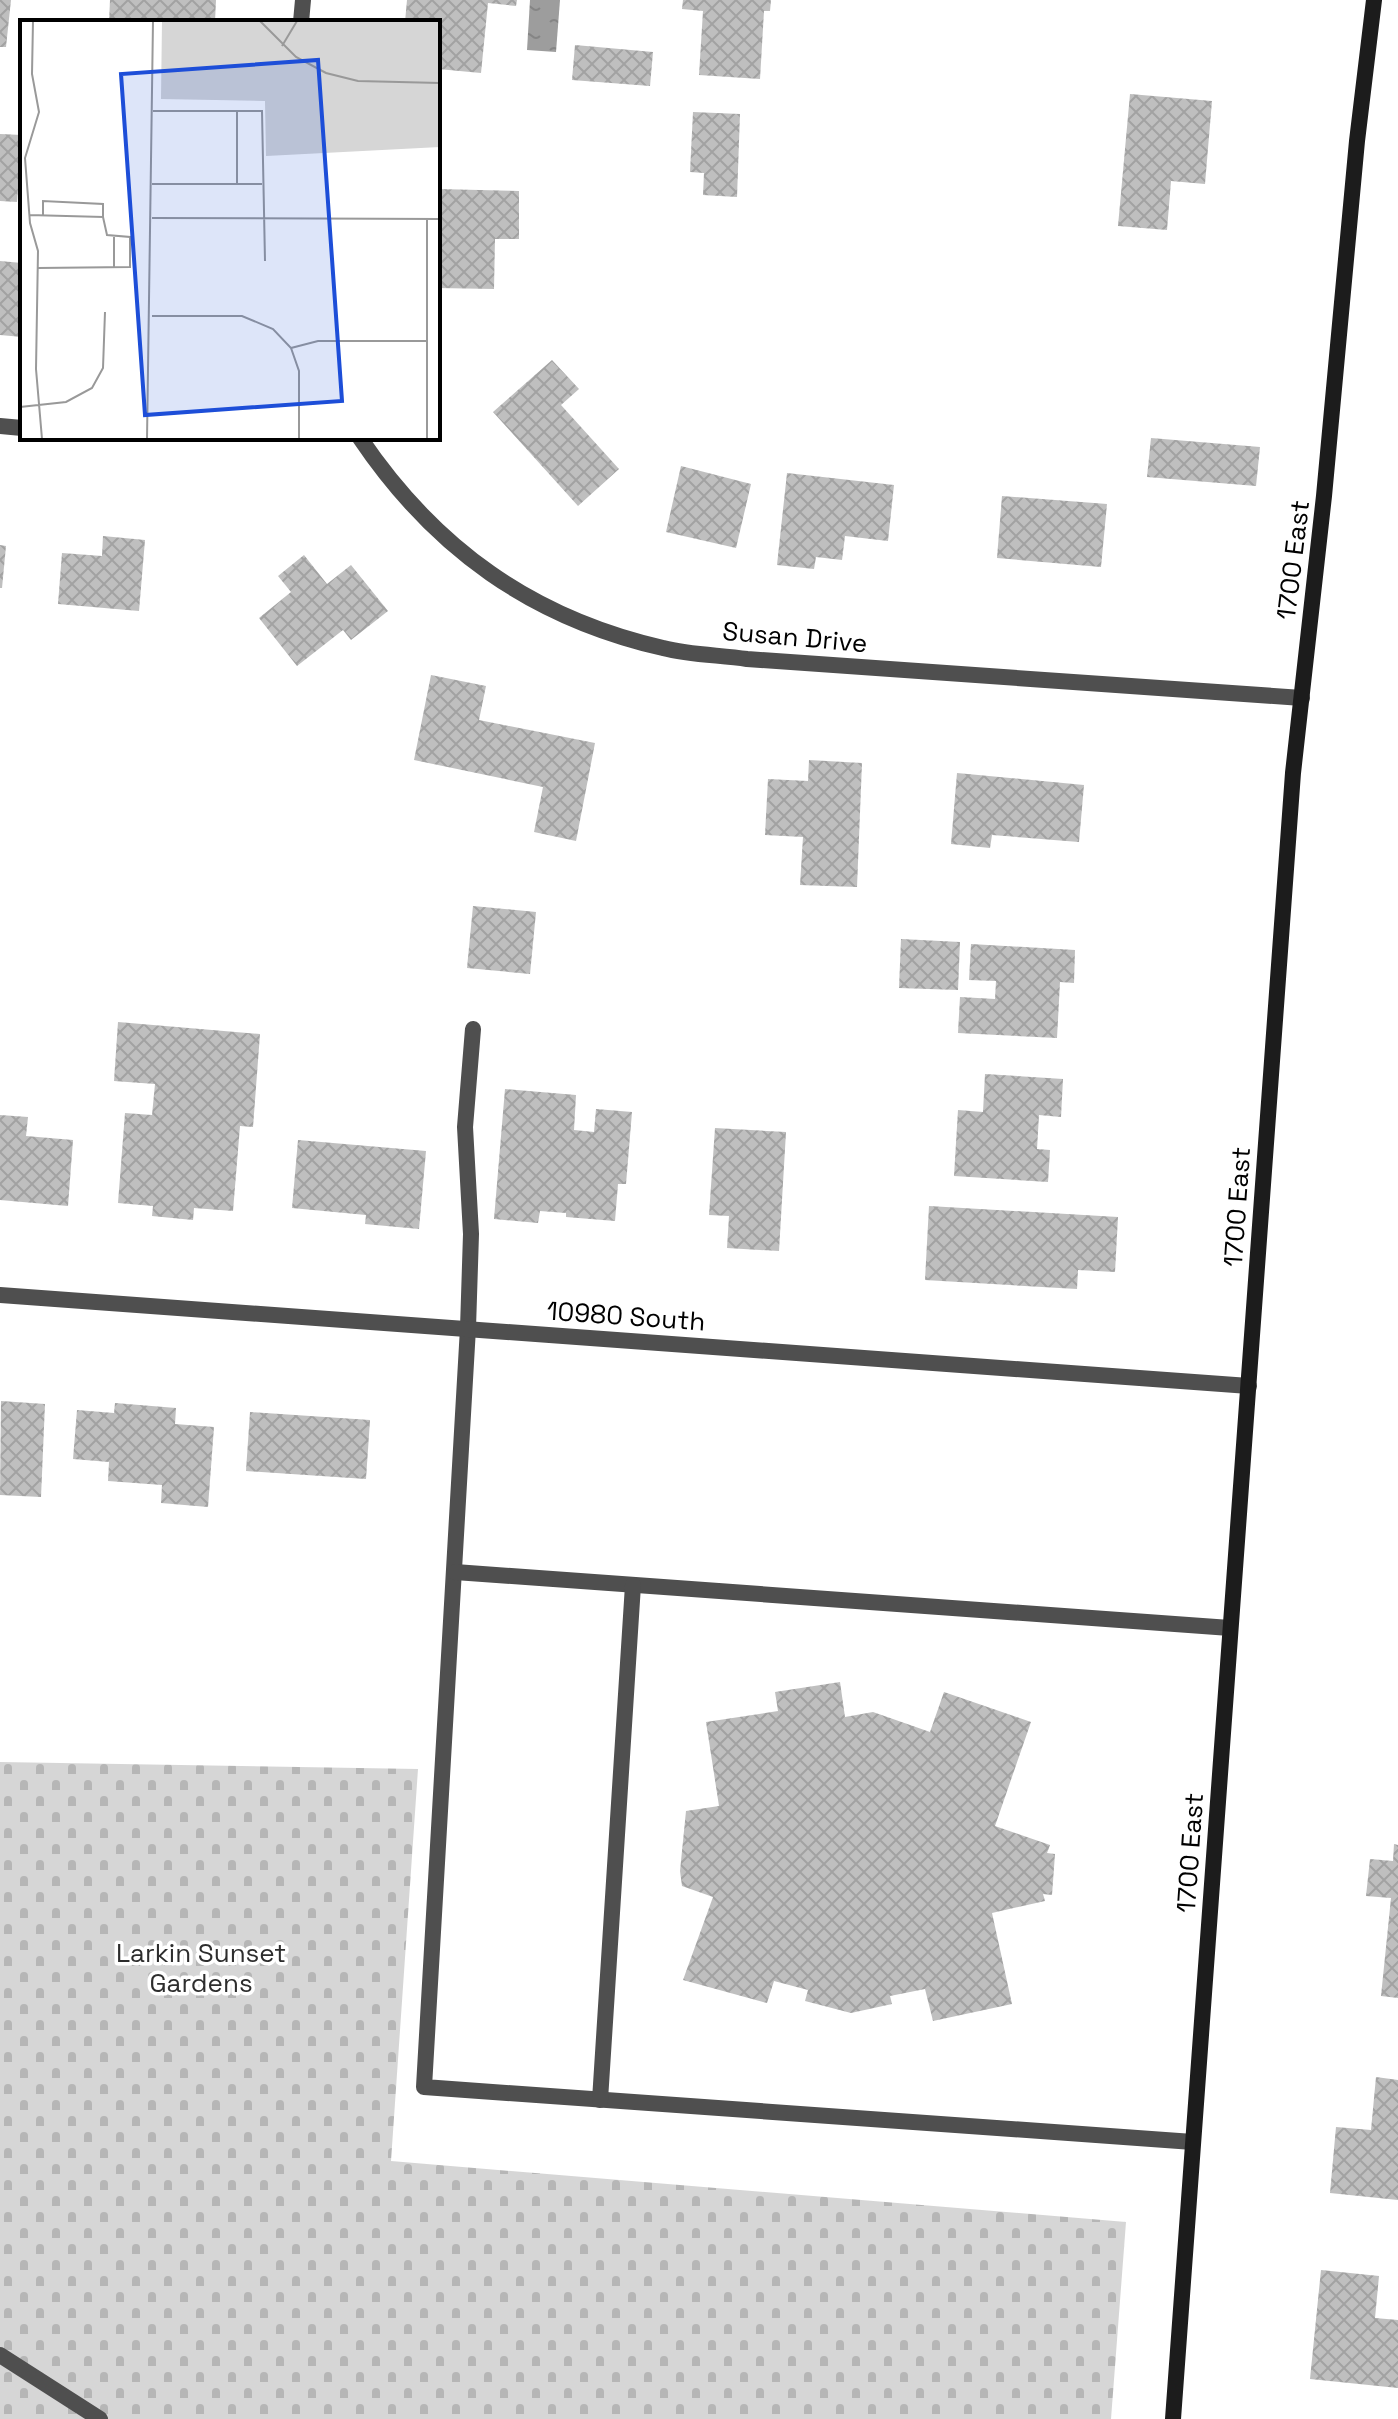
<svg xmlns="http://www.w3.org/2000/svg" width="1398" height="2419" font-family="'Space Grotesk',sans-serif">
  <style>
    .cemetery { fill: url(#cemetery-stones) }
    .water { fill: url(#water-ripples) }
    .building { fill: url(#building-cross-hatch) }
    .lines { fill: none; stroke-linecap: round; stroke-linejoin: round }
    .service { stroke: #4f4f4f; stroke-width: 16 }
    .minor { stroke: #4f4f4f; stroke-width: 16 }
    .secondary { stroke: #1c1c1c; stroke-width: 16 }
    .labels { text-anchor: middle; stroke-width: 7; stroke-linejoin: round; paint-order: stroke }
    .street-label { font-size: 26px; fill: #000; stroke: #fff }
    .park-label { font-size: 26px; fill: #2d2d2d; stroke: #fff }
    .inset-road { fill: none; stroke: #999; stroke-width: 2 }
    .view { fill: #1d4ed8; fill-opacity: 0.15; stroke: #1d4ed8; stroke-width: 4 }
    .inset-edge { fill: none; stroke: #000; stroke-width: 4 }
  </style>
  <defs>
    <pattern id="cemetery-stones" width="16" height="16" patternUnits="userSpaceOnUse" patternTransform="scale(2)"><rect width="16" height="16" fill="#d6d6d6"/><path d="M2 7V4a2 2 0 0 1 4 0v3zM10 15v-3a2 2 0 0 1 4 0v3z" fill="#b6b6b6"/></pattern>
    <pattern id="water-ripples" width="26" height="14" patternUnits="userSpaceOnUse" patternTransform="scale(2)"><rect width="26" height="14" fill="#9d9d9d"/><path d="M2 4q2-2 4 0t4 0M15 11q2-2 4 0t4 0" fill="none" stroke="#858585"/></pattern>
    <pattern id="building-cross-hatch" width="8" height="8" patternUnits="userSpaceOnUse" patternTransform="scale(2)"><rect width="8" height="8" fill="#bfbfbf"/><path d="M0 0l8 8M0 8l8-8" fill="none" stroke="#a2a2a2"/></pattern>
  </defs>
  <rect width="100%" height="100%" fill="#fff"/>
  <path class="cemetery" d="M0,1762L418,1769L391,2161L1126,2222L1111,2419H0Z"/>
  <path class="water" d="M530,0H560L556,52L527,50Z"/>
  <g class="building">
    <path d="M0,0H11L6,47H0Z"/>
    <path d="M110,0H216L215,22H109Z"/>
    <path d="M407,0H517L516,6L488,3L481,73L438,69V22H405Z"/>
    <path d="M683,0H771L770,11H764L760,79L699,75L703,11L682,9Z"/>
    <path d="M575,45L653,52L650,86L572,80Z"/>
    <path d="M1130,94L1212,101L1205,184L1171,181L1167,230L1118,226Z"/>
    <path d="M693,112L740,114L737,197L703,195L704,173L690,172Z"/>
    <path d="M0,134L22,135L17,202L0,201Z"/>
    <path d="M438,189L519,191V239H495L494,289L438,288Z"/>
    <path d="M0,261L22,263V337L0,335Z"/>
    <path d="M552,360L579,389L561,405L619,469L578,506L493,412Z"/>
    <path d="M1151,438L1260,447L1256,486L1147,477Z"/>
    <path d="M681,466L751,484L736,548L666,532Z"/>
    <path d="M787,473L894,485L888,541L845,536L842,560L816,557L814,569L777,565Z"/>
    <path d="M1002,496L1107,504L1101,567L997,558Z"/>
    <path d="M103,536L145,540L139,611L58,604L62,553L102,556Z"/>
    <path d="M0,545L6,546L2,588H0Z"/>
    <path d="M304,555L327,584L351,565L388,611L351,640L343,630L297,666L259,618L291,592L278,576Z"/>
    <path d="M431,675L486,686L479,720L595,743L576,841L534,832L543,787L414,760Z"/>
    <path d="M809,760L862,763L857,887L800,885L803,837L765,835L768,779L808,781Z"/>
    <path d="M957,773L1084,785L1079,842L992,835L990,848L951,844Z"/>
    <path d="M473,906L536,912L530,974L467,968Z"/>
    <path d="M901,939L960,942L958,990L899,988Z"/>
    <path d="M971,944L1075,950L1074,983L1060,982L1057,1038L958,1033L960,997L995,999L996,981L969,980Z"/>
    <path d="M118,1022L260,1034L253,1127L240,1126L233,1211L194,1208L193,1220L152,1216L153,1206L118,1203L125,1113L152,1115L155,1084L114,1081Z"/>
    <path d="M985,1074L1063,1079L1061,1117L1039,1115L1037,1149L1050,1150L1048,1182L954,1176L958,1110L983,1112Z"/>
    <path d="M505,1089L576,1095L574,1130L594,1132L596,1109L632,1112L626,1184H618L615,1221L566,1217V1213L540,1211L538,1223L494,1219Z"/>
    <path d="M0,1115L28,1117L26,1136L73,1140L68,1206L0,1200Z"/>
    <path d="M715,1128L786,1132L779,1251L727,1248L729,1216L709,1215Z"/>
    <path d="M298,1140L426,1151L419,1229L365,1224L366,1215L292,1208Z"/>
    <path d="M929,1206L1118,1217L1115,1272L1078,1270L1077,1289L925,1280Z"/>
    <path d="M1,1401L45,1404L41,1497L0,1495Z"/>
    <path d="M115,1403L176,1408L175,1424L214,1427L208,1507L161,1503L162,1485L108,1481L109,1462L73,1459L77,1410L114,1413Z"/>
    <path d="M250,1412L370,1420L366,1479L246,1471Z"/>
    <path d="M840,1682L845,1717L873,1712L930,1732L944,1692L1031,1722L995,1826L1050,1845L1047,1853L1055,1854L1052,1895L1043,1894L1045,1901L992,1913L1012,2004L933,2021L925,1989L890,1996L892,2004L851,2013L805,2001L808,1990L774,1981L767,2003L683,1980L713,1897L682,1886L680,1871L686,1811L719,1806L706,1722L778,1711L775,1692Z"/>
    <path d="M1394,1844L1398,1845V1998L1381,1996L1391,1898L1366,1896L1370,1859L1393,1861Z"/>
    <path d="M1376,2077L1398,2080V2200L1330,2193L1336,2127L1371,2130Z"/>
    <path d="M1321,2270L1379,2276L1375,2318L1398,2320V2388L1310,2379Z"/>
  </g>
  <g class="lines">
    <g class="service">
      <path d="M473,1029L465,1127L471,1234L468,1328L424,2087L1193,2142"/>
      <path d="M455,1572L1230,1628"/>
      <path d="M600,2100L633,1585"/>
      <path d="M0,2355L100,2419"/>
    </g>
    <g class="minor">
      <path d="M301,22L303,0"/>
      <path d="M0,426L22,428"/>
      <path d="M360,438C435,549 532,618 663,648C690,655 720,655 747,659L1302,698"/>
      <path d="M0,1295L1249,1386"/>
    </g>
    <path class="secondary" d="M1173,2419L1293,773L1324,496L1357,141L1374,0"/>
  </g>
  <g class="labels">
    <g class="street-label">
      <text transform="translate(1293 560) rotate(-83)" y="9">1700 East</text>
      <text transform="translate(795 637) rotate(5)" y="9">Susan Drive</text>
      <text transform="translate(1237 1207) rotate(-86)" y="9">1700 East</text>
      <text transform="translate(626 1316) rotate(4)" y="9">10980 South</text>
      <text transform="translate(1190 1853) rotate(-86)" y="9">1700 East</text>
    </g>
    <g class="park-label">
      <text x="201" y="1962">Larkin Sunset<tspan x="201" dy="30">Gardens</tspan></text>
    </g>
  </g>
  <g transform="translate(20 20)">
    <rect width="420" height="420" fill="#fff"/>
    <path d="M142,1H420V127L246,136L245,81L141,79Z" fill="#d6d6d6"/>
    <path class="inset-road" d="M13,1L12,54L19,92L5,138L10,203L18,231L16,349L22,419M240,1L276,37L306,53L338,61L420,63M262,26L277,1M133,91H242L245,241M217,91V164M132,164H242M9,195L83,197V184L23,181V195M132,198L420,199M94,247V217M18,248L110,247V217L87,215L83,197M132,296H222L253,309L271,328L279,351V419M271,328L298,321H407M0,387L46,382L72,368L83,348L85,292M127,419L133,1M407,419V199"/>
    <path class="view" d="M298,40L322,381L125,395L101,54Z"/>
    <rect width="420" height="420" class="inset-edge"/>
  </g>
</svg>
